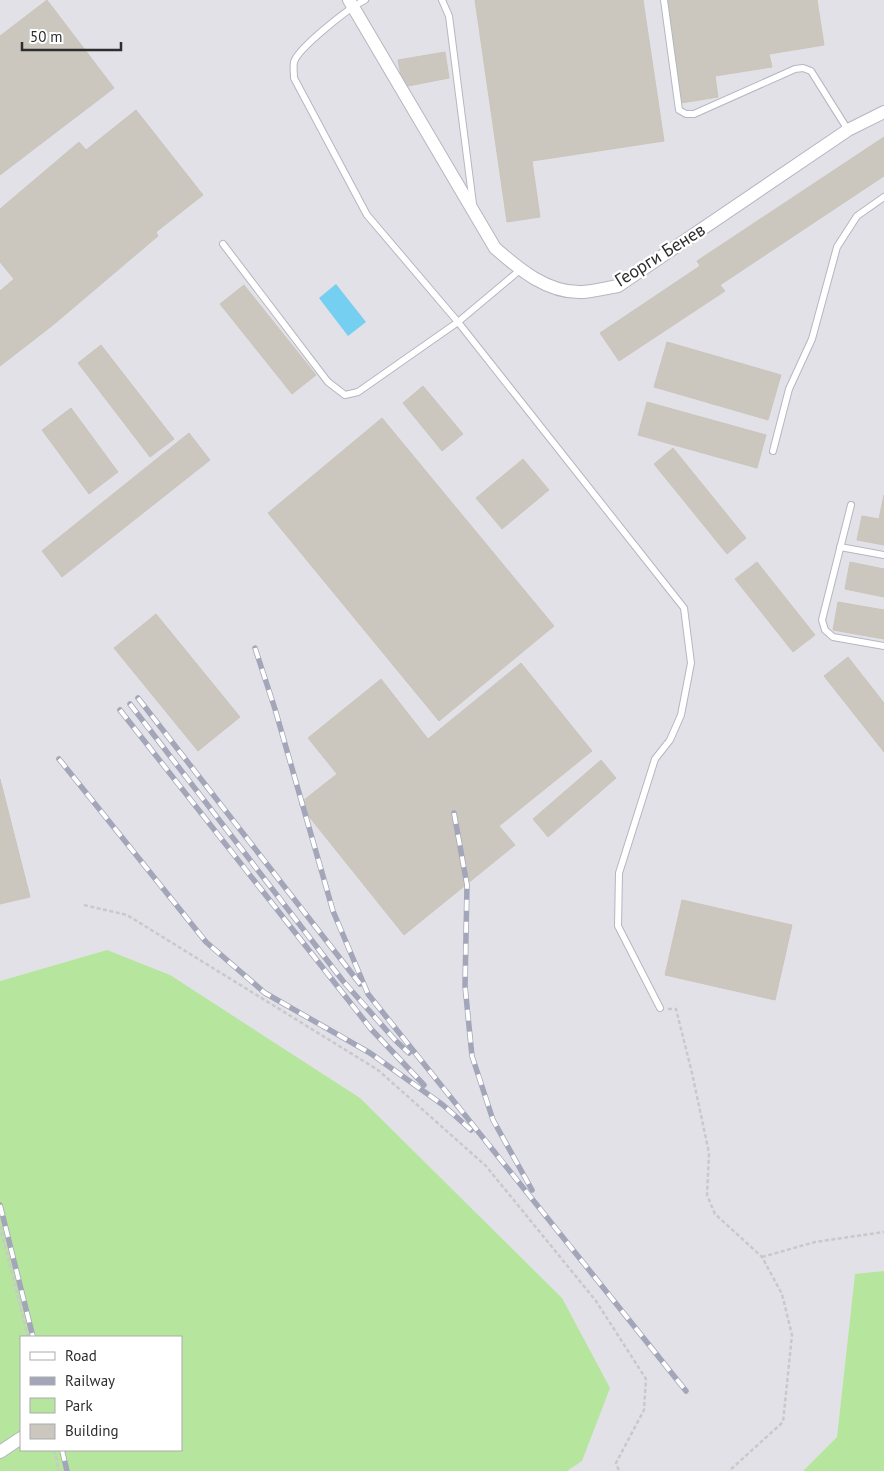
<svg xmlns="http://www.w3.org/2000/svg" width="884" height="1471" font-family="'PT Sans',sans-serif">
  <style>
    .industrial { fill: #e3e1e8 }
    .green { fill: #b6e59e; fill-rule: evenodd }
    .water { fill: #75cff0 }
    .building { fill: #cbc7bf; stroke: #cbc5ba }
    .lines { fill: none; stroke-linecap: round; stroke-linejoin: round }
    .lane-casing { stroke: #b4b7c1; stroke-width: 8 }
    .street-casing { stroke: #b4b7c1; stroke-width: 14 }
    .path { stroke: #c9c9c9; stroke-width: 2.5; stroke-dasharray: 4 2.5; stroke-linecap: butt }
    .lane { stroke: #fff; stroke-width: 6 }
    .street { stroke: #fff; stroke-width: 12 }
    .rail-casing { stroke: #a3a6b8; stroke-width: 5.5 }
    .rail { stroke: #fff; stroke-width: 4; stroke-dasharray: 11; stroke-linecap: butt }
    .labels { text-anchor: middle; stroke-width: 4.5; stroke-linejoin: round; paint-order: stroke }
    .street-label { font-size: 18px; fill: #2e2e2e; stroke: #fff }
  </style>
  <rect width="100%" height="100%" fill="#efe9e1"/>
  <path class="industrial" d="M0,0H884V1271L855,1275L837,1438L803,1471H567L582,1461L107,950L0,981Z"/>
  <g class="green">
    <path d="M107,950L170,975L360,1098L562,1298L610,1388L582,1461L567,1471H0V981ZM21,1337H181V1450H21Z"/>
    <path d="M884,1271V1471H803L837,1437L855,1274Z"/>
  </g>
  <path class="water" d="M336,284L366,322L348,336L319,298Z"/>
  <g class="building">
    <path d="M47,0L114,88L0,175V36Z"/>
    <path d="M475,0H643L664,141L532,161L540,217L507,222Z"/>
    <path d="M666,0H817L824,45L769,54L772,67L715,76L718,97L681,103Z"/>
    <path d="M445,52L449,78L403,87L398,60Z"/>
    <path d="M136,110L203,195L156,232L158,236L53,325L0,366V291L14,279L0,262V209L79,142L86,150Z"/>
    <path d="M884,137V176L720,285L725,291L619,361L600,333L700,266L697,261Z"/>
    <path d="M244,285L316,375L292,394L220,304Z"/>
    <path d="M667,342L781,375L768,420L654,387Z"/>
    <path d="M101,345L174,439L150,457L78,363Z"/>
    <path d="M423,386L463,434L442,451L403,403Z"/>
    <path d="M647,402L766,435L757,468L638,435Z"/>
    <path d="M71,408L118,472L89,494L42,430Z"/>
    <path d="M382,418L554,626L439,721L268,513Z"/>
    <path d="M189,433L210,460L62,577L42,551Z"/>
    <path d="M673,448L746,538L727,554L654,464Z"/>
    <path d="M523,459L549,490L502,529L476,498Z"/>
    <path d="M884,495V545L857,540L862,516L879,519Z"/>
    <path d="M757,562L815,635L793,652L735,579Z"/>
    <path d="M850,562L884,569V597L845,589Z"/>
    <path d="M838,602L884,610V639L833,630Z"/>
    <path d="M156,614L240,717L198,751L114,648Z"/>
    <path d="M848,657L884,703V752L824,676Z"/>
    <path d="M521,663L592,751L499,826L515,845L404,935L299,804L337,774L308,738L381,679L428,739Z"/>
    <path d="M601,760L616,778L548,837L533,819Z"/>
    <path d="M0,779L30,897L0,904Z"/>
    <path d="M682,900L792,925L775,1000L665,975Z"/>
  </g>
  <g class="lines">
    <defs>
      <g id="lane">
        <path d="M365,0C350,7 298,48 294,62C293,67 294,73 294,78L367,215L458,322L684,608L691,663L681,715L670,740L655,759L619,873L618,926L660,1008"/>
        <path d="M442,0L449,16L473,204"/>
        <path d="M664,0L679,110L686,114H694L795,69L803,68L811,71L848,130"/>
        <path d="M223,244L328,382L345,395L358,392L458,322L520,270"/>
        <path d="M773,451L789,389L812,339L837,247L857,216L884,197"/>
        <path d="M851,505L822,620L825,630L833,637L884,646"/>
        <path d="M840,547L884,555"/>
      </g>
      <g id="street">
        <path d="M349,0L495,248C519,269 548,294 583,292C595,291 607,288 618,286L848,130L884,112"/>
        <path d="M0,1452L21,1438"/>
      </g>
    </defs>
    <use href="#lane" class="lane-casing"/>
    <use href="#street" class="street-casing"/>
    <g class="path">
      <path d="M84,905L127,915L378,1070L486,1166L596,1301L646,1379L644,1410L616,1463L619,1471"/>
      <path d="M668,1009H676L692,1073L709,1153L707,1195L715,1214L762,1257L782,1294L792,1335L783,1422L729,1471"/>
      <path d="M0,1226L28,1337"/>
      <path d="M762,1257L815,1242L884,1232"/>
      <path d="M54,1450L59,1471"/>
    </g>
    <use href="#lane" class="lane"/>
    <use href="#street" class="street"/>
    <defs>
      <g id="rail">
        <path d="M255,648L275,709L333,911L368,994L686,1391"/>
        <path d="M138,698L360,984"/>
        <path d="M130,704L343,981L395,1040L409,1053"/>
        <path d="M120,710L371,1029L424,1085"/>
        <path d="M59,759L206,942L265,993L370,1053L443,1105L471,1130"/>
        <path d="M454,813L467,885L465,986L472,1056L493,1120L532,1190"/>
        <path d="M0,1205L33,1337"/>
        <path d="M62,1450L67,1471"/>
      </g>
    </defs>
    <use href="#rail" class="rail-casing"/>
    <use href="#rail" class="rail"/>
  </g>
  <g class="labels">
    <g class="street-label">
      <text transform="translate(660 255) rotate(-32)" y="6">Георги Бенев</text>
    </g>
  </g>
  <rect x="20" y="1336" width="162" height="115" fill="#ffffff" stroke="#ababab"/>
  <rect x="30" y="1352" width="25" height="8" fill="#ffffff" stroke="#ababab"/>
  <text x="65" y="1361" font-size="15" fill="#2e2e2e">Road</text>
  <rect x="30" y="1377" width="25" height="8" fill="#a3a6b8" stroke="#ababab"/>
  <text x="65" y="1386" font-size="15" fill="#2e2e2e">Railway</text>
  <rect x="30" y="1398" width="25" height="15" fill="#b6e59e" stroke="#ababab"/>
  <text x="65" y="1411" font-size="15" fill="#2e2e2e">Park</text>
  <rect x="30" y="1424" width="25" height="15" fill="#cbc7bf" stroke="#ababab"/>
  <text x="65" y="1436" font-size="15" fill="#2e2e2e">Building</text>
  <path d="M22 42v8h99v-8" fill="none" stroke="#2e2e2e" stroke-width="2.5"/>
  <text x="30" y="42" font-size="15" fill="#2e2e2e" stroke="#ffffff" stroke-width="4" paint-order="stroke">50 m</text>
</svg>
